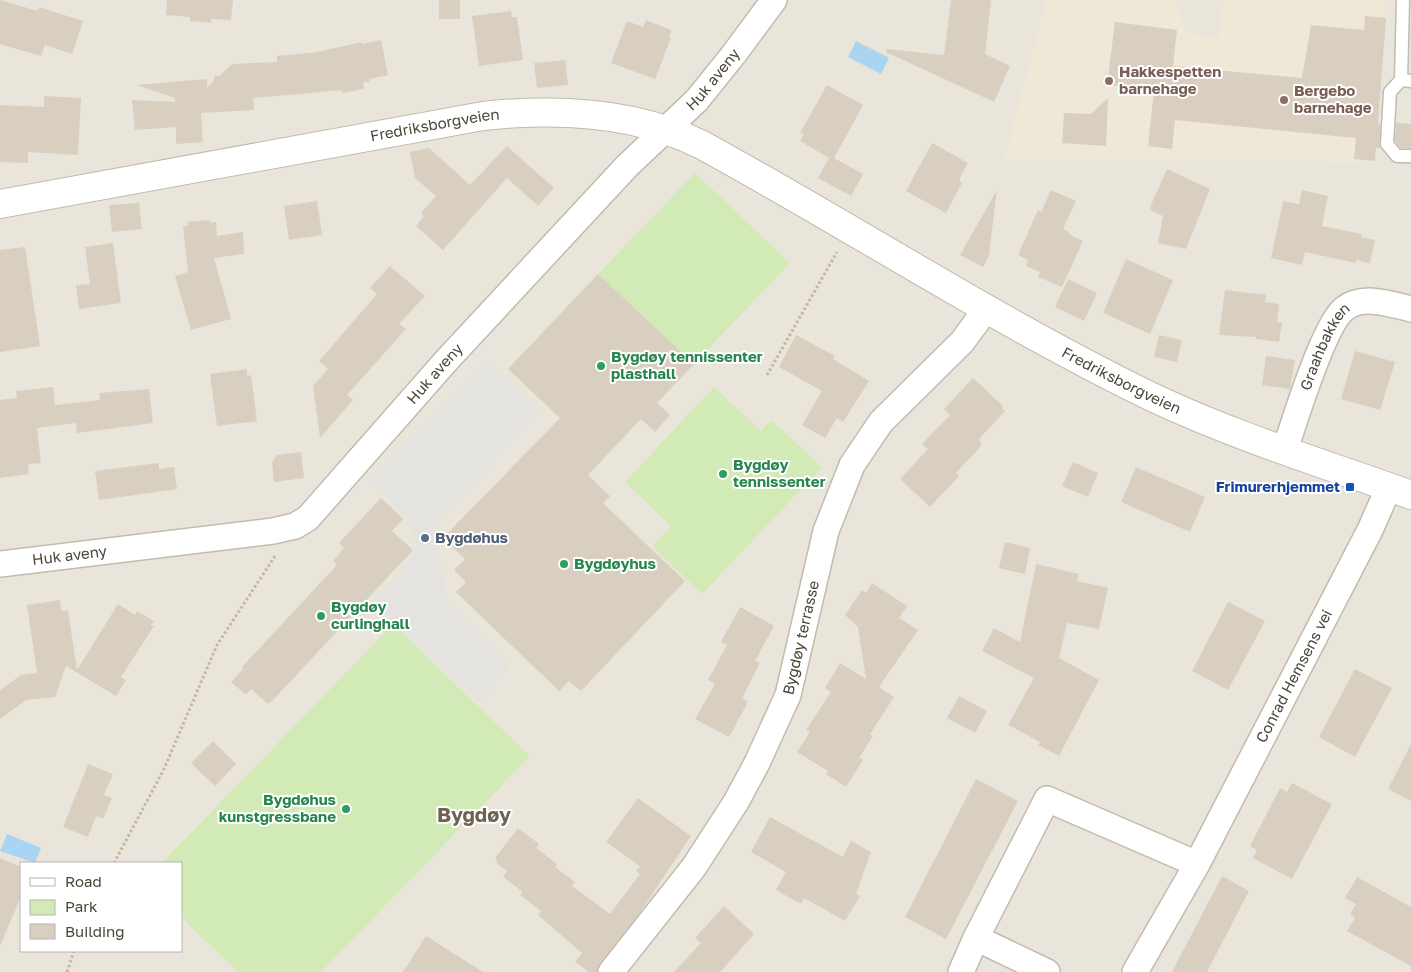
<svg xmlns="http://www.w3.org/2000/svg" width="1411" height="972" font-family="'Golos Text',sans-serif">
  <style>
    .residential { fill: #eae5da; fill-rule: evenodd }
    .education { fill: #efe8d6 }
    .green { fill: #d2eab5 }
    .parking { fill: #e5e3e0 }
    .water { fill: #a9d4f2 }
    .building { fill: #d8cfc1 }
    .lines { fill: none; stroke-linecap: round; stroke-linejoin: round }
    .service-casing { stroke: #c2bbae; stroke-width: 15 }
    .minor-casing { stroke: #c2bbae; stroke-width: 28 }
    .tertiary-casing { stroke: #c2bbae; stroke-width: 30 }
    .path { stroke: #c4b79f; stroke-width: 3; stroke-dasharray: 2.5 2.5; stroke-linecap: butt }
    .service { stroke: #fff; stroke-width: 12 }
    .minor { stroke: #fff; stroke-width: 25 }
    .tertiary { stroke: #fff; stroke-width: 28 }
    .education-dot { fill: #8d6e63; stroke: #fff; stroke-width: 2 }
    .leisure-dot { fill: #2e9e5b; stroke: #fff; stroke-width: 2 }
    .transit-dot { fill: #1a4fb4; stroke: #fff; stroke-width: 2 }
    .service-dot { fill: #5c6f8a; stroke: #fff; stroke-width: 2 }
    .labels { text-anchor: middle; stroke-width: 4; stroke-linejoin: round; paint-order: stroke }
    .education-label { font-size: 15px; font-weight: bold; fill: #785e54; stroke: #fff; text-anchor: start }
    .street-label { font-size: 15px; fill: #4b4439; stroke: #fff }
    .leisure-label { font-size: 15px; font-weight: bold; fill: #27864d; stroke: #fff; text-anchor: start }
    .transit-label { font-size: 15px; font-weight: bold; fill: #164399; stroke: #fff; text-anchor: end }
    .service-label { font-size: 15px; font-weight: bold; fill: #4e5e75; stroke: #fff; text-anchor: start }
    .district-label { font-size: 20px; font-weight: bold; fill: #6e6250; stroke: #fff }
  </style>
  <rect width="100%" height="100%" fill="#f6f3ec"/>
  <path class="residential" d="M0,0H1411V972H0ZM21,863H181V951H21Z"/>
  <path class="education" d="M1046,0H1176L1185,32L1219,38L1223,0H1384L1372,162L1005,159Z"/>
  <g class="green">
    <path d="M695,173L790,263L694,364L598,274Z"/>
    <path d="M714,387L761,431L771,420L822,467L702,594L652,546L671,526L625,482Z"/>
    <path d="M393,624L530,756L321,972H238L181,917V863H162Z"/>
  </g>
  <path class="parking" d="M486,361L540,412L433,524L448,605L510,667L478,703L372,601L418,552L408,516L369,480Z"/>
  <g class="water">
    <path d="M856,41L889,58L881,74L848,57Z"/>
    <path d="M7,834L41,848L35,863L0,851Z"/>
  </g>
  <g class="building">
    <path d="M0,0L38,11L39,7L83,21L72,54L45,45L41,56L0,44Z"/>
    <path d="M167,0H233L231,20L211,19V23L190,21V17L166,15Z"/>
    <rect x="439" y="0" width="21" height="19"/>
    <path d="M951,0H991L985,54L1010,66L994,102L886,52L887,49L944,55Z"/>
    <path d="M511,11L512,17H517L523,60L479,66L472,16Z"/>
    <path d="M1365,16L1386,18L1378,123H1380V148H1376L1375,161L1354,159L1356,138L1175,120L1172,149L1148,146L1154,90L1107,85L1115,22L1177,30L1173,66L1302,78L1311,25L1364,30Z"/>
    <path d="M646,20L671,30L669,37L671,38L655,79L611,63L627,21L643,27Z"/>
    <path d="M381,40L388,75L369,79L370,81L363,83L364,89L342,93V90L253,98L254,110L201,113L203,142L176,144V127L135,130L132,100L175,102V98L136,85L207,79V88L214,81V76H219L232,64L277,62V56L317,52L362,42V44Z"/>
    <path d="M565,60L568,85L537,88L534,63Z"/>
    <path d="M827,85L863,105L834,158L863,174L851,196L818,178L829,158L800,141L804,134L800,133Z"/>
    <path d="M44,96L81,98L78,155L28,152V163L0,162V105L44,107Z"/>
    <path d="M1108,98L1106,146L1062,143L1064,113L1091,114Z"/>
    <path d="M1396,123L1411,124V148H1401L1395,141Z"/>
    <path d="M932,143L968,163L959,180L962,183L946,213L906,191Z"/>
    <path d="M507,146L554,188L538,206L507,178L443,250L416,226L424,216L421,213L436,196L415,178L410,152L429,148L470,185Z"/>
    <path d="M1167,169L1210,189L1186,249L1158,243L1163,216L1150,210L1151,205Z"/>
    <path d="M997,190L989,255L983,267L960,255Z"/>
    <path d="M1051,190L1076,201L1063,229L1069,232L1068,234L1083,241L1062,287L1038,277L1040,272L1026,266L1028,260L1018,255L1038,210L1041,212Z"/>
    <path d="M1302,190L1328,196L1322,226L1362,234L1361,237L1375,240L1370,263L1356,260V263L1305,252L1302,265L1271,258L1283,201L1299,204Z"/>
    <path d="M317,201L322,235L289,240L284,206Z"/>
    <path d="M139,203L142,229L112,232L109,205Z"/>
    <path d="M209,220L210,223L216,222L217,236L243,232L244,254L214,258L231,319L191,330L175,276L188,272L183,226H188L187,222Z"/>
    <path d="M113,243L121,303L79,309L76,285L90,284L85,247Z"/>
    <path d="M25,247L40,346L0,352V250Z"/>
    <path d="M1126,259L1173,280L1150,334L1103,313Z"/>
    <path d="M390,266L425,296L399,324L406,329L347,395L353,400L320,438L313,386L328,369L319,361L377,294L370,288Z"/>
    <path d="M598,274L694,364L657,403L670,415L655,432L641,419L588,475L610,496L603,503L685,581L581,691L569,681L559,691L456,592L466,582L454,570L465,559L443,538L560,418L508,369Z"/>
    <path d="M1068,279L1097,293L1084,321L1055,307Z"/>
    <path d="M1225,290L1266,295L1265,302L1279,304L1277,322H1282L1279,342L1256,339V337L1219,335Z"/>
    <path d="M796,335L835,356L833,359L869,381L843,422L837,418L825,438L802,425L822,391L779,367Z"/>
    <path d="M1159,335L1182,340L1177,362L1154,357Z"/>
    <path d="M1355,351L1395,362L1380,410L1341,399Z"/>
    <path d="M1266,356L1295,360L1290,389L1262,385Z"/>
    <path d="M247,369V376L251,375L257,421L217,426L210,374Z"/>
    <path d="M973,378L1003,406L1002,408L1005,411L979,439L982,445L956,473L959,476L930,507L900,479L928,449L922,444L950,415L944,409Z"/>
    <path d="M53,387L55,405L100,400L99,393L149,389L153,423L77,433L76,423L37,428L41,463L28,464L29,474L0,478V400L17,398L16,391Z"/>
    <path d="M301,452L304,478L274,482L272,462L277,455Z"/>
    <path d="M1073,462L1098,473L1088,497L1062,486Z"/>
    <path d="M159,463V469L174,467L177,489L99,500L95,471Z"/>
    <path d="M1136,467L1205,497L1190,532L1121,502Z"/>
    <path d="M381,498L403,519L392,531L413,550L275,698L268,704L251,689L246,695L231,682L243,669L242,667L337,565L333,561L344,548L339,543Z"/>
    <path d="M1005,542L1030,548L1025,574L999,568Z"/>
    <path d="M1036,564L1079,574L1077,581L1108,588L1099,629L1067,623L1059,658L1099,680L1059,756L1038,745L1040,742L1008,725L1034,678L982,651L994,628L1020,642Z"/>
    <path d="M872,583L907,606L899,618L918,630L879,687L894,697L870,734L873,736L859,758L863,760L846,787L826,774L828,771L797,752L810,732L806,730L831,692L825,688L840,663L866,679L858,627L845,615L862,590L866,593Z"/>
    <path d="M60,600L61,611L68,610L77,670L118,604L135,615L137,611L154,621L151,625L154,626L121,677L126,680L116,696L66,666L55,697L26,700L0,719V690L21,675L37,673L27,605Z"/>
    <path d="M1228,602L1265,621L1228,690L1192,671Z"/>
    <path d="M740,607L774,626L755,661L760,663L742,698L748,702L729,737L695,719L715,684L708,680L727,645L721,642Z"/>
    <path d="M1355,669L1392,688L1355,757L1319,737Z"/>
    <path d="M959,696L987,711L975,733L947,718Z"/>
    <path d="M213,741L236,764L215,786L191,763Z"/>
    <path d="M1411,744V801L1388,789Z"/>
    <path d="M88,764L113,774L104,795L112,798L103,819L96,816L88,837L63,827Z"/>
    <path d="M976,779L1018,801L946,939L905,917Z"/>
    <path d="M1292,783L1332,804L1292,879L1253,858L1257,850L1250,846L1280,788L1287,792Z"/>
    <path d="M638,798L691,836L639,914L600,963L597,972H589L575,962L582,953L538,915L541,911L520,895L523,892L503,877L507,871L496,863L498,861L495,858L518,828L539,844L536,848L557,864L555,867L575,882L572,886L610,914L640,874L636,871L640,866L606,842Z"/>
    <path d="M770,817L843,857L851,841L871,852L856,894L860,896L845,921L804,898L801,904L776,890L786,872L751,852Z"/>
    <path d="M0,858L21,867V896L0,946Z"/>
    <path d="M1222,876L1249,891L1207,972H1172Z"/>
    <path d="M1357,877L1411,907V966L1347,931L1355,918L1350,914L1356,904L1345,898Z"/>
    <path d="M724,906L754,934L720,972H674L701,943L695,938Z"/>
    <path d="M426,936L483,972H403Z"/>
  </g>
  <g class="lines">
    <defs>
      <g id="service">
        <path d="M1403,0L1401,80L1411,81"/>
        <path d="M1401,80L1390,92L1387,144L1397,156H1411"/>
      </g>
      <g id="minor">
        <path id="s1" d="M1285,450C1294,422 1324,325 1344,309C1362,294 1391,304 1411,309"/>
        <path id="s2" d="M0,564L273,531L295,526L308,518L446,361L627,166L697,100L734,54L774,0"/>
        <path id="s3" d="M611,972L694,867L736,802L757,763L788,695L826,531L852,465L881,422L962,342L987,308"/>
        <path d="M961,972L976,938"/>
        <path d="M1047,972L976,938L1047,799L1197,864"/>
        <path id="s4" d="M1135,972L1197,864L1370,530L1389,487"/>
      </g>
      <g id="tertiary">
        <path id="s5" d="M0,204L483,116C557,108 635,111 702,145C854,228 999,323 1154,398C1237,437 1325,464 1411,495"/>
      </g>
    </defs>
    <use href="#service" class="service-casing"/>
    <use href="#minor" class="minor-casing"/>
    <use href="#tertiary" class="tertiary-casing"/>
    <g class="path">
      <path d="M767,375L837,252"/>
      <path d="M114,863L164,769L217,645L275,556"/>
      <path d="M67,972L74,951"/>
    </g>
    <use href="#service" class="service"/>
    <use href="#minor" class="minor"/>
    <use href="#tertiary" class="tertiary"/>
  </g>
  <g class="education-dot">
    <circle cx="1109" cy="81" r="5"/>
    <circle cx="1284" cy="100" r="5"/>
  </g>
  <g class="leisure-dot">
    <circle cx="601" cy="366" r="5"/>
    <circle cx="723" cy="474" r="5"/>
    <circle cx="564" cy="564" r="5"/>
    <circle cx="321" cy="616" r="5"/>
    <circle cx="346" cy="809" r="5"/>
  </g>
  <rect class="transit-dot" x="1345" y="482" width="10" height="10" rx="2.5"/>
  <circle class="service-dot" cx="425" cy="538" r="5"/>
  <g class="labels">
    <g class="education-label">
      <text x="1119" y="77">Hakkespetten<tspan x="1119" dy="17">barnehage</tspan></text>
      <text x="1294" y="96">Bergebo<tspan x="1294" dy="17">barnehage</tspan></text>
    </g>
    <g class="street-label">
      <text dy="5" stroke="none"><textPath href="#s2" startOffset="910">Huk aveny</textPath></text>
      <text dy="5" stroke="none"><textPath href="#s5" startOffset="442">Fredriksborgveien</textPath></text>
      <text dy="5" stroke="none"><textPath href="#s1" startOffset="111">Graahbakken</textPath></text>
      <text dy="5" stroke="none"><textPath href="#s2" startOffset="505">Huk aveny</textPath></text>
      <text dy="5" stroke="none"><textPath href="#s5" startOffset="1196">Fredriksborgveien</textPath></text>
      <text dy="5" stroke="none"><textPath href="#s2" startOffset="70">Huk aveny</textPath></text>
      <text dy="5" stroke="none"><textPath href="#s3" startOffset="389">Bygdøy terrasse</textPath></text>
      <text dy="5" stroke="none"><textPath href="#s4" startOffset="336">Conrad Hemsens vei</textPath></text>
    </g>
    <g class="leisure-label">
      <text x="611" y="362">Bygdøy tennissenter<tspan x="611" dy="17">plasthall</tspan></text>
      <text x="733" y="470">Bygdøy<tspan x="733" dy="17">tennissenter</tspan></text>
      <text x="574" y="569">Bygdøyhus</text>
      <text x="331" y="612">Bygdøy<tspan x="331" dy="17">curlinghall</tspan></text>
      <text x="336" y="805" text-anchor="end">Bygdøhus<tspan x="336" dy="17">kunstgressbane</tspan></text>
    </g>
    <g class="transit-label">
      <text x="1340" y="492">Frimurerhjemmet</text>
    </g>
    <g class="service-label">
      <text x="435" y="543">Bygdøhus</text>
    </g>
    <g class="district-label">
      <text x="474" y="822">Bygdøy</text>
    </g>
  </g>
  <rect x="20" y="862" width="162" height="90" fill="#ffffff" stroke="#b7b4b0"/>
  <rect x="30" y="878" width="25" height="8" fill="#ffffff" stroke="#b7b4b0"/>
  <text x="65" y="887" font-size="15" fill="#4b4439">Road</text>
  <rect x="30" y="900" width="25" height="15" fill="#d2eab5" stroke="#b7b4b0"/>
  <text x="65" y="912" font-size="15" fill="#4b4439">Park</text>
  <rect x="30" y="924" width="25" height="15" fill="#d8cfc1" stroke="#b7b4b0"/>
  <text x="65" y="937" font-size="15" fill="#4b4439">Building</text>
</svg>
